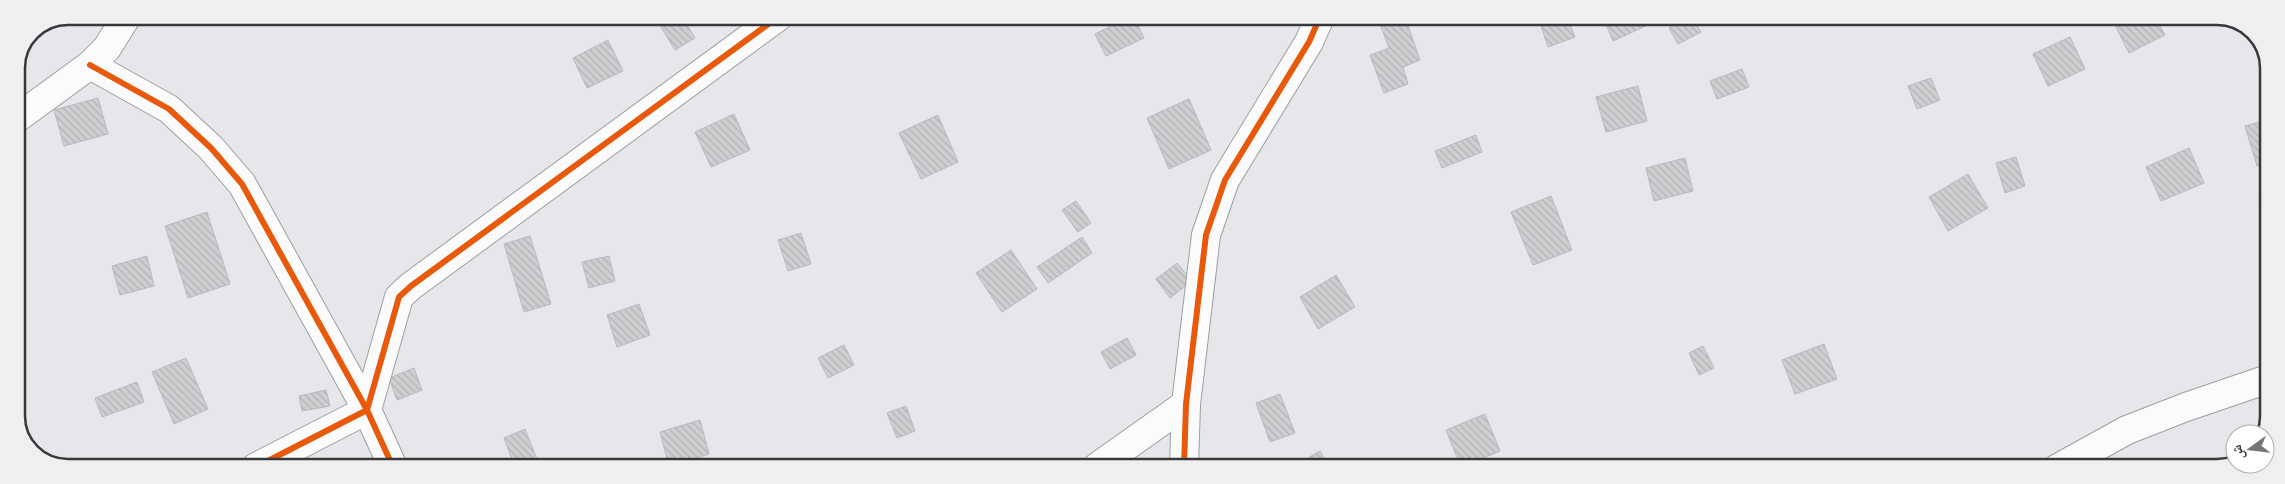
<svg xmlns="http://www.w3.org/2000/svg" width="2285" height="484" font-family="'Archivo Narrow','Noto Naskh Arabic',sans-serif">
  <style>
    .building { fill: url(#building-back-hatch); stroke: #b8b9bc }
    .lines { fill: none; stroke-linecap: round; stroke-linejoin: round }
    .minor-casing { stroke: #9d9ea1; stroke-width: 30 }
    .minor { stroke: #fbfbfc; stroke-width: 28 }
    .cycleway-casing { stroke: #fff; stroke-width: 9 }
    .cycleway { stroke: #e8590c; stroke-width: 6 }
    .rim { fill: none; stroke: #37383b; stroke-width: 2.5 }
  </style>
  <defs>
    <pattern id="building-back-hatch" width="6" height="6" patternUnits="userSpaceOnUse" patternTransform="scale(1.25)"><rect width="6" height="6" fill="#cecfd1"/><path d="M-1 5l2 2M0 0l6 6M5-1l2 2" fill="none" stroke="#b2b2b4"/></pattern>
  </defs>
  <rect width="100%" height="100%" fill="#e6e7eb"/>
  <g class="building">
    <path d="M655,17H682L695,38L675,50Z"/>
    <path d="M1129,17H1134L1144,38L1106,56L1095,34Z"/>
    <path d="M1383,17H1405L1420,60L1403,67L1408,84L1384,93L1370,55L1389,48L1378,19Z"/>
    <path d="M1538,17H1567L1575,37L1548,47Z"/>
    <path d="M1603,17H1647L1650,24L1613,41Z"/>
    <path d="M1688,17H1692L1701,32L1678,44L1669,28Z"/>
    <path d="M2116,17H2155L2165,35L2129,53L2112,19Z"/>
    <path d="M2070,37L2085,69L2048,86L2033,54Z"/>
    <path d="M608,40L623,71L587,88L573,58Z"/>
    <path d="M1742,69L1749,87L1717,99L1710,81Z"/>
    <path d="M1931,78L1940,100L1917,109L1908,86Z"/>
    <path d="M1638,86L1647,121L1606,132L1596,97Z"/>
    <path d="M98,98L108,134L64,146L54,110Z"/>
    <path d="M1189,99L1211,150L1169,169L1147,118Z"/>
    <path d="M734,114L750,150L711,167L695,132Z"/>
    <path d="M938,115L958,162L921,179L899,133Z"/>
    <path d="M2266,120L2268,128V162L2257,166L2245,126Z"/>
    <path d="M1476,135L1482,152L1442,168L1435,151Z"/>
    <path d="M2189,148L2204,183L2161,201L2146,167Z"/>
    <path d="M2016,157L2025,186L2005,193L1996,163Z"/>
    <path d="M1685,158L1693,191L1654,201L1646,168Z"/>
    <path d="M1968,174L1988,208L1948,231L1929,197Z"/>
    <path d="M1551,196L1572,250L1533,265L1511,212Z"/>
    <path d="M2268,196V228L2259,199Z"/>
    <path d="M1076,201L1091,223L1078,232L1062,210Z"/>
    <path d="M207,212L230,284L188,298L165,226Z"/>
    <path d="M801,233L811,264L788,271L778,240Z"/>
    <path d="M530,236L551,304L524,312L504,244Z"/>
    <path d="M1082,237L1092,253L1048,283L1037,267Z"/>
    <path d="M1011,250L1037,289L1002,312L976,273Z"/>
    <path d="M147,256L154,286L120,295L112,266Z"/>
    <path d="M609,256L615,281L589,288L582,262Z"/>
    <path d="M1177,263L1192,281L1170,298L1156,279Z"/>
    <path d="M1336,275L1355,307L1318,329L1300,297Z"/>
    <path d="M639,304L650,335L617,347L607,315Z"/>
    <path d="M1127,338L1136,355L1110,369L1101,352Z"/>
    <path d="M1824,344L1837,379L1795,394L1782,360Z"/>
    <path d="M844,345L854,365L828,378L818,358Z"/>
    <path d="M1703,346L1714,368L1699,375L1689,353Z"/>
    <path d="M186,358L208,409L174,424L152,372Z"/>
    <path d="M414,368L422,390L397,400L389,378Z"/>
    <path d="M137,382L144,402L102,417L95,398Z"/>
    <path d="M326,390L330,406L302,411L299,396Z"/>
    <path d="M1280,394L1295,433L1270,442L1256,403Z"/>
    <path d="M906,406L915,431L897,438L887,413Z"/>
    <path d="M1485,414L1500,451L1461,467L1446,430Z"/>
    <path d="M700,420L709,454L669,466L660,432Z"/>
    <path d="M525,429L540,467H515L504,438Z"/>
    <path d="M1320,451L1329,467H1292Z"/>
  </g>
  <g class="lines">
    <defs>
      <g id="minor">
        <path d="M90,65L169,109L211,148L242,184L367,410L393,467"/>
        <path d="M16,119L90,65L107,48L127,16"/>
        <path d="M256,467L367,410L399,297L411,286L778,17"/>
        <path d="M1097,467L1186,404"/>
        <path d="M1184,467L1186,404L1206,235L1225,180L1309,42L1320,17"/>
        <path d="M2058,468L2127,430L2186,407L2268,379"/>
      </g>
    </defs>
    <use href="#minor" class="minor-casing"/>
    <use href="#minor" class="minor"/>
    <defs>
      <g id="cycleway">
        <path d="M90,65L169,109L211,148L242,184L367,410L393,467"/>
        <path d="M256,467L367,410L399,297L411,286L778,17"/>
        <path d="M1184,467L1186,404L1206,235L1225,180L1309,42L1320,17"/>
      </g>
    </defs>
    <use href="#cycleway" class="cycleway-casing"/>
    <use href="#cycleway" class="cycleway"/>
  </g>
  <path d="M0 0H2285V484H0ZM68 25H2217A43 43 0 0 1 2260 68V416A43 43 0 0 1 2217 459H68A43 43 0 0 1 25 416V68A43 43 0 0 1 68 25Z" fill="#efefef" fill-rule="evenodd"/>
  <path class="rim" d="M68 25H2217A43 43 0 0 1 2260 68V416A43 43 0 0 1 2217 459H68A43 43 0 0 1 25 416V68A43 43 0 0 1 68 25Z"/>
  <g transform="translate(2250 449) rotate(255)"><circle r="24" fill="#ffffff" stroke="#afafb1"/>
  <path d="M0-4L9 19L0 12L-9 19Z" fill="#747579"/>
  <text y="-8" font-size="14" font-weight="bold" text-anchor="middle" fill="#37383b">ش</text>
  </g>
</svg>
